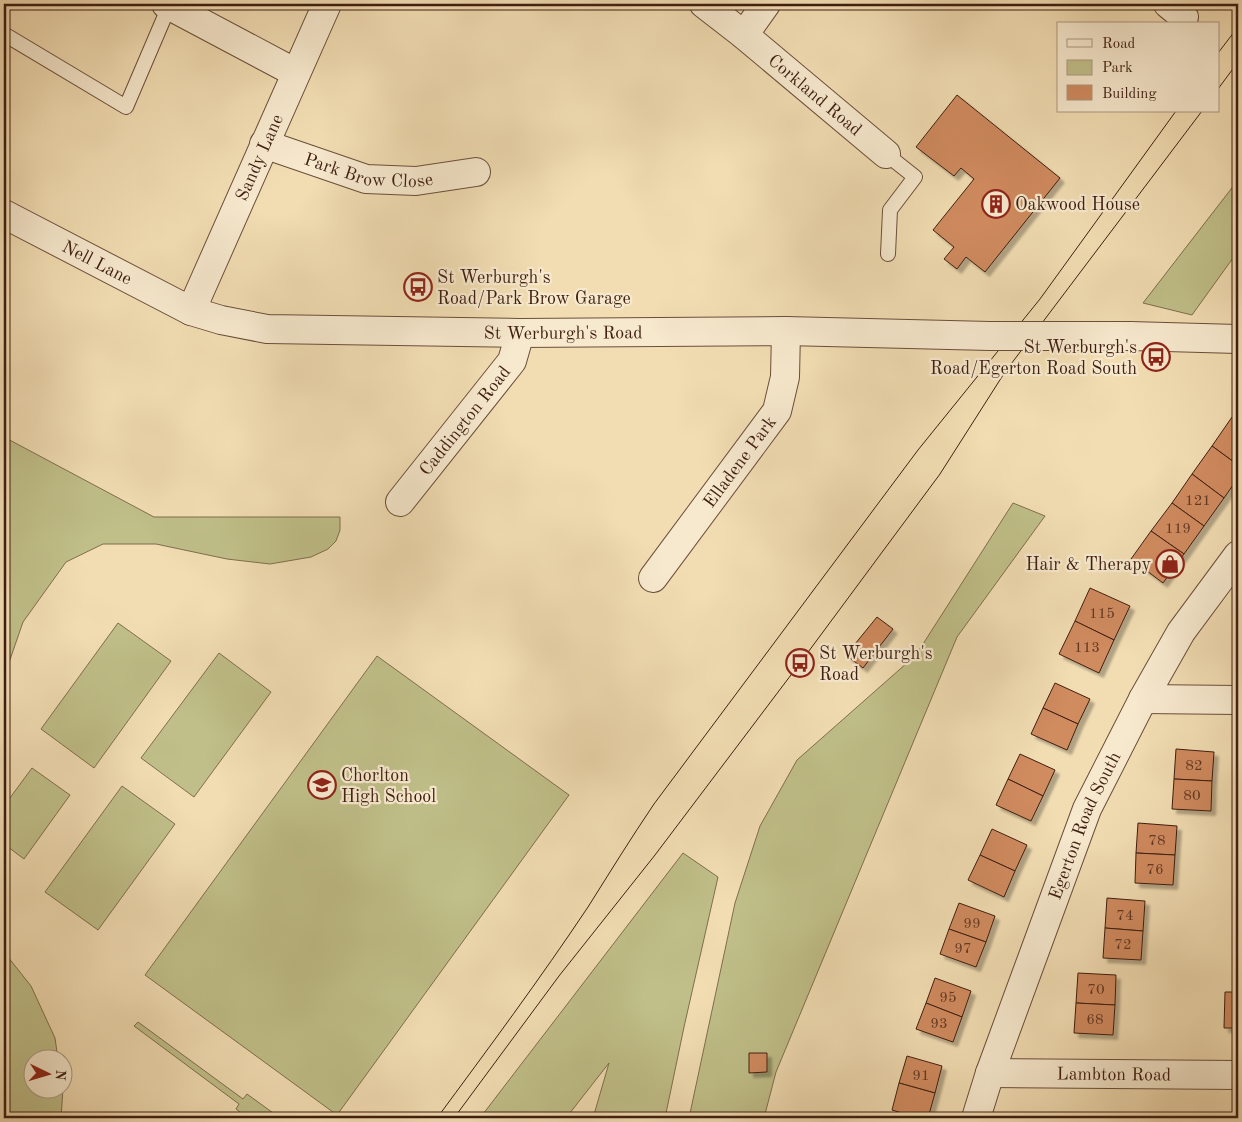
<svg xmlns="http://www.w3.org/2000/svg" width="1242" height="1122" font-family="'Old Standard TT',serif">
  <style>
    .green { fill: #c0bf89; stroke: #7f6e4d }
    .building { fill: #d08b5f; stroke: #3e1e11; filter: url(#shadow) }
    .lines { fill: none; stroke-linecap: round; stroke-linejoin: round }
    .service-casing { stroke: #6b4e3a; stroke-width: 16 }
    .minor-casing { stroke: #6b4e3a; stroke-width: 30 }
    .tertiary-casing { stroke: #6b4e3a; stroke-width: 30 }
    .service { stroke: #f7e9ce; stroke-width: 14 }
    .minor { stroke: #f7e9ce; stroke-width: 28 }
    .tertiary { stroke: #f7e9ce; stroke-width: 28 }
    .tram { stroke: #3e1e11; stroke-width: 1 }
    .tertiary-bridge-casing { stroke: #6b4e3a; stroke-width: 30; stroke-linecap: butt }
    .tertiary-bridge { stroke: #f7e9ce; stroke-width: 28 }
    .labels { text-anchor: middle; stroke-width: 4.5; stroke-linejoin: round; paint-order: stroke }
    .number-label { font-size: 15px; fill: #623924 }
    .street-label { font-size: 18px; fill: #3e1e11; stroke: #f7e9ce }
    .poi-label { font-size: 18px; fill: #3e1e11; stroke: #f7e9ce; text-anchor: start }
  </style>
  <defs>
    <filter id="shadow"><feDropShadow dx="4.5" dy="4.5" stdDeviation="1" flood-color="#0004"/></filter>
  </defs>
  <rect width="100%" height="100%" fill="#f2ddb3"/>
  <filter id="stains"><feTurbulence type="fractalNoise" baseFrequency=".004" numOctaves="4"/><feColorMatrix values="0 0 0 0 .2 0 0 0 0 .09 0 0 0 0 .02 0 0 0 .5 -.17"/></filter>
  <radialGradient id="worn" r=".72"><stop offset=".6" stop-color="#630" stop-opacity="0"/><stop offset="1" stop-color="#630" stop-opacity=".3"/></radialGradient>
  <g class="green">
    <path d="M1238,180V251L1192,315L1143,303Z"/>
    <path d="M4,437L154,517H340V530L336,541L328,549L311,557L270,564L227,559L156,544H103L66,562L23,622L4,677Z"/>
    <path d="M1013,503L1045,516L957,637L776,1072L764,1118H689L735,903L760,826L797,760L916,655Z"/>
    <path d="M118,623L171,661L94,768L41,729Z"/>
    <path d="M219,653L271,692L194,797L141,758Z"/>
    <path d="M377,656L569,795L337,1115L145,975Z"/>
    <path d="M32,768L70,795L24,859L4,844V806Z"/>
    <path d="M122,786L175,824L98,930L45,892Z"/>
    <path d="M683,853L718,877L684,1027L665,1118H593L609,1063L566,1118H480Z"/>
    <path d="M4,952L31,986L55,1038L58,1059L32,1060V1090H62L63,1083V1088L61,1118H4Z"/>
    <path d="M138,1022L243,1099L247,1094L280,1118H248L236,1109L239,1104L134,1026Z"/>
  </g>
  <g class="building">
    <path d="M957,95L1060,178L985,272L966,257L957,269L944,259L954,247L933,230L974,179L961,168L954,176L916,147Z"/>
    <path d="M1232,417L1238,422V465L1212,446Z"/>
    <path d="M1212,446L1238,465V478L1224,498L1192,474Z"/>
    <path d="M1192,474L1224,498L1204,526L1172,503Z"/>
    <path d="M1172,503L1204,526L1184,554L1151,531Z"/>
    <path d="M1151,531L1184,554L1163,583L1131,559Z"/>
    <path d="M1090,588L1130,606L1114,640L1075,621Z"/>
    <path d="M877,617L893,629L863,668L846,655Z"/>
    <path d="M1075,621L1114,640L1099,673L1059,654Z"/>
    <path d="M1055,683L1090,699L1078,724L1043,708Z"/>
    <path d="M1043,708L1078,724L1067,750L1031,734Z"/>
    <path d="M1176,749L1214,752L1212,781L1174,779Z"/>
    <path d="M1020,754L1055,770L1043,796L1008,779Z"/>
    <path d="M1008,779L1043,796L1031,821L996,805Z"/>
    <path d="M1174,779L1212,781L1211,811L1172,809Z"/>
    <path d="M1138,823L1177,826L1175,855L1136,853Z"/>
    <path d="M992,829L1027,845L1015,871L980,855Z"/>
    <path d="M1136,853L1175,855L1173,885L1135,883Z"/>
    <path d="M980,855L1015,871L1004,897L968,880Z"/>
    <path d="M1107,898L1145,901L1143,931L1105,928Z"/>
    <path d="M959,903L995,916L986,942L949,929Z"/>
    <path d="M1105,928L1143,931L1141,960L1103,958Z"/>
    <path d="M949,929L986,942L976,967L940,954Z"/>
    <path d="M1078,973L1116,975L1115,1005L1076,1003Z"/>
    <path d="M935,978L971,991L962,1017L926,1003Z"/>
    <path d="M1225,992H1238V1028H1224Z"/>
    <path d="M926,1003L962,1017L953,1042L916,1029Z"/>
    <path d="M1076,1003L1115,1005L1113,1035L1074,1033Z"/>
    <path d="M749,1053H767V1072L749,1073Z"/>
    <path d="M907,1056L942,1066L935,1093L899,1083Z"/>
    <path d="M899,1083L935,1093L928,1118H919L892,1110Z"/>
  </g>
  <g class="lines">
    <defs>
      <g id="service">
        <path d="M4,34L126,107L170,4"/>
        <path d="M886,154L915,177L890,210L888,254"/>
      </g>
      <g id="minor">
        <path d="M166,4L296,73"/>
        <path d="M704,4L744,35"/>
        <path id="s1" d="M766,4L744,35L886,154"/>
        <path d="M1168,4L1184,17"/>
        <path id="s2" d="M264,144L366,179L416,181L476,172"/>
        <path id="s3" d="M400,502L512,361L520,333"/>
        <path id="s4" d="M653,578L777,411L785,377L786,331"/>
        <path d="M1143,699L1238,700"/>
        <path id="s5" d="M990,1073L1238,1075"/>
        <path id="s6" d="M976,1118L990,1073L1087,809L1143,699L1181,632L1238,555"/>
      </g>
      <g id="tertiary">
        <path id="s7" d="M4,214L191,311L221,320L267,329L520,333L786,331L990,336"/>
        <path id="s8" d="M191,311L327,4"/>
        <path d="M1130,336L1238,339"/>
      </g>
    </defs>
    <use href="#service" class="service-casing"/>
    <use href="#minor" class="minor-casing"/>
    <use href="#tertiary" class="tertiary-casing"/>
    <use href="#service" class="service"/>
    <use href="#minor" class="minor"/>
    <use href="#tertiary" class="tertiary"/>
    <g class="tram">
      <path d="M1218,53L1238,27"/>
      <path d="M1218,89L1238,62"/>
      <path d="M437,1118C488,1049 540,979 588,907C610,872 631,838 654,804L918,450L1040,299L1176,111"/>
      <path d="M454,1118L559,976L655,855L800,663L940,474L1005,372L1202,111"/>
    </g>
    <defs>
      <path id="tertiary-bridge" d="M990,336H1130"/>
    </defs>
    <use href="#tertiary-bridge" class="tertiary-bridge-casing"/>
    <use href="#tertiary-bridge" class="tertiary-bridge"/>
  </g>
  <defs>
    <symbol id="building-ring" viewBox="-11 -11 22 22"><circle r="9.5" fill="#f7e9ce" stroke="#8f2418" stroke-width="1.5"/><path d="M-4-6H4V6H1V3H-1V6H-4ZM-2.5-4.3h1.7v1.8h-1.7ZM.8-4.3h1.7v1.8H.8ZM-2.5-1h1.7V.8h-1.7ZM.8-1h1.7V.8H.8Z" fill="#8f2418"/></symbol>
    <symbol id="bus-ring" viewBox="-11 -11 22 22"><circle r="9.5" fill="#f7e9ce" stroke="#8f2418" stroke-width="1.5"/><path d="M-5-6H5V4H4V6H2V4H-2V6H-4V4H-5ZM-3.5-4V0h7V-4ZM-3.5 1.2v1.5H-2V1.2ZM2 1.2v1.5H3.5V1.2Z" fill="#8f2418"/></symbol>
    <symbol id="shop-ring" viewBox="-11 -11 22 22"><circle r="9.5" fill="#f7e9ce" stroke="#8f2418" stroke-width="1.5"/><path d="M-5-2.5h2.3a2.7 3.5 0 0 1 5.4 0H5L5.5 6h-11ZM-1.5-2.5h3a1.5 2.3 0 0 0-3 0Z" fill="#8f2418"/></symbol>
    <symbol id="school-ring" viewBox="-11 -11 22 22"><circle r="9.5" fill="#f7e9ce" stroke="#8f2418" stroke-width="1.5"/><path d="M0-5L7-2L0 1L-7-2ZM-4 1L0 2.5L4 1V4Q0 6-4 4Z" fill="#8f2418"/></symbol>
  </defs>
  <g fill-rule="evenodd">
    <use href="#building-ring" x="980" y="188" width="32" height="32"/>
    <use href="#bus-ring" x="402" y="271" width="32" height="32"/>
    <use href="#bus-ring" x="1140" y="341" width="32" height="32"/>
    <use href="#shop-ring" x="1154" y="548" width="32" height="32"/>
    <use href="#bus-ring" x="784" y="647" width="32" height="32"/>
    <use href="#school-ring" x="306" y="769" width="32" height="32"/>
  </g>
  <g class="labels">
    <g class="number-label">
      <text x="1198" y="505">121</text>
      <text x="1178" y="533">119</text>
      <text x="1102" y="618">115</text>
      <text x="1087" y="652">113</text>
      <text x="1194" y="770">82</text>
      <text x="1192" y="800">80</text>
      <text x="1157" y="845">78</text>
      <text x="1155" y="874">76</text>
      <text x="1125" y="920">74</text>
      <text x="972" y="928">99</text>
      <text x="1123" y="949">72</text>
      <text x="963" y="953">97</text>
      <text x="1096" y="994">70</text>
      <text x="948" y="1002">95</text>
      <text x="1095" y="1024">68</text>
      <text x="939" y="1028">93</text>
      <text x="921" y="1080">91</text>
    </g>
    <g class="street-label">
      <text dy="6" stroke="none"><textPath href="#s1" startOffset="131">Corkland Road</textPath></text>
      <text dy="6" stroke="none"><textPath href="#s8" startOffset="168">Sandy Lane</textPath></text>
      <text dy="6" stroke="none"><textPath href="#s2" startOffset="109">Park Brow Close</textPath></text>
      <text dy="6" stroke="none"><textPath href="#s7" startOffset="105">Nell Lane</textPath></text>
      <text dy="6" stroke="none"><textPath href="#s7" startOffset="585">St Werburgh's Road</textPath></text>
      <text dy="6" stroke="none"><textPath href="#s3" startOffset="104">Caddington Road</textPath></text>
      <text dy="6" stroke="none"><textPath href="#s4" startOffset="145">Elladene Park</textPath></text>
      <text dy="6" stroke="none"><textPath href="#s6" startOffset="312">Egerton Road South</textPath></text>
      <text dy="6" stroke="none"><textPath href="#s5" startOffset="124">Lambton Road</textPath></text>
    </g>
    <g class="poi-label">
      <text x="1015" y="210">Oakwood House</text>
      <text x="437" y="283">St Werburgh's<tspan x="437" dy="21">Road/Park Brow Garage</tspan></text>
      <text x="1137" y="353" text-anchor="end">St Werburgh's<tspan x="1137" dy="21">Road/Egerton Road South</tspan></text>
      <text x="1151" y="570" text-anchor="end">Hair &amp; Therapy</text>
      <text x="819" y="659">St Werburgh's<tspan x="819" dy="21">Road</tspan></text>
      <text x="341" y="781">Chorlton<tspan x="341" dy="21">High School</tspan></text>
    </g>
  </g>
  <rect width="1242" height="1122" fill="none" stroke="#f2ddb3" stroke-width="20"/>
  <rect x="5" y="5" width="1232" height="1112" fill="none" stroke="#3e1e11" stroke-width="2.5"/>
  <rect x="10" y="10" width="1222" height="1102" fill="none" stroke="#3e1e11"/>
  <rect x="1057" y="22" width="162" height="90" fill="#f7e9ce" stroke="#ad9882"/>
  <rect x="1067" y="39" width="25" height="8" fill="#f7e9ce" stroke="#ad9882"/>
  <text x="1102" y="48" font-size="15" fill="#3e1e11">Road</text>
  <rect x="1067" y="60" width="25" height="15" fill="#c0bf89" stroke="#ad9882"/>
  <text x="1102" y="72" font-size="15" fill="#3e1e11">Park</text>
  <rect x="1067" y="85" width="25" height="15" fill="#d08b5f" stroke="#ad9882"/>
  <text x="1102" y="98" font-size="15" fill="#3e1e11">Building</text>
  <g transform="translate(48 1074) rotate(95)"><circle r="24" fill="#f7e9ce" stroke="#ad9882"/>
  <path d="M0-4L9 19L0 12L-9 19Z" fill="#8f2418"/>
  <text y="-8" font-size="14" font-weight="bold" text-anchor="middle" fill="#3e1e11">N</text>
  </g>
  <rect width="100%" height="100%" filter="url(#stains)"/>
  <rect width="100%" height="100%" fill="url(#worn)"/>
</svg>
